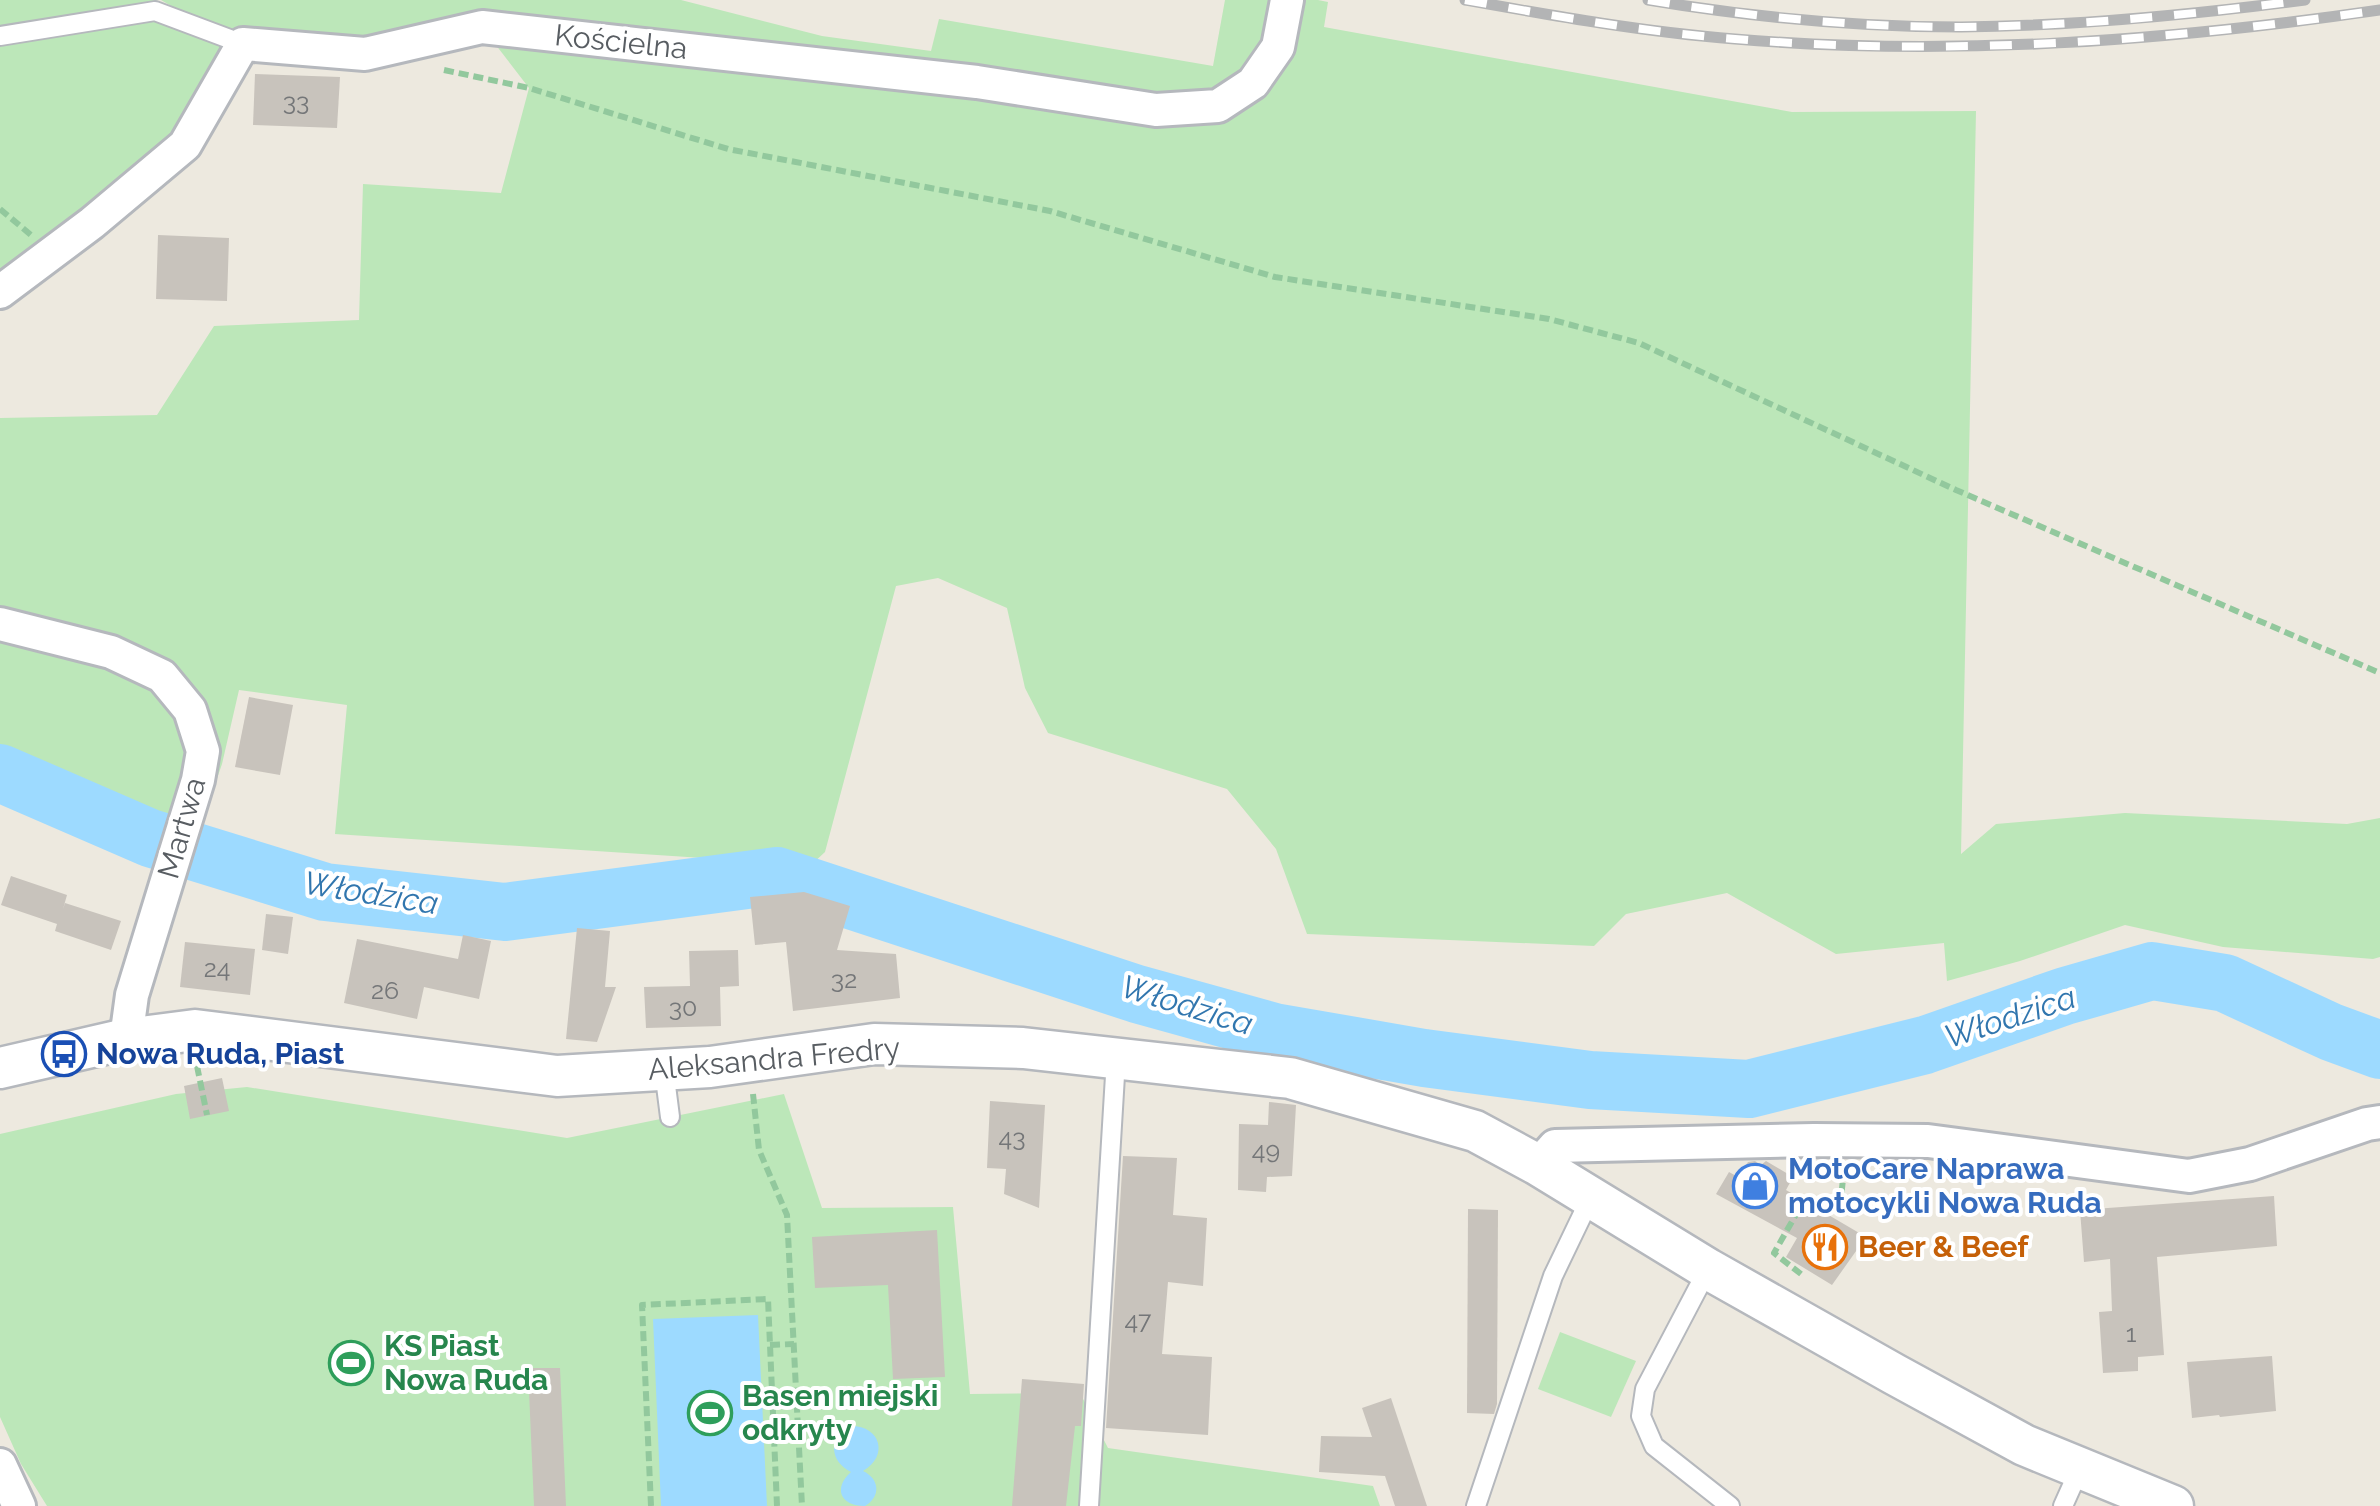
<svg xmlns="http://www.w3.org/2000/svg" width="2380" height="1506" font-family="Raleway,sans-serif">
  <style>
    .green { fill: #bce7b9 }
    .water { fill: #9ddaff }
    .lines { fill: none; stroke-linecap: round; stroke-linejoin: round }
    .river { stroke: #9ddaff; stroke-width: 58 }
    .building { fill: #c8c3bc }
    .service-casing { stroke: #b5b8bd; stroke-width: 22 }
    .minor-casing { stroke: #b5b8bd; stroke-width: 38 }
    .tertiary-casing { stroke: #b5b8bd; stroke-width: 45 }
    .path { stroke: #92c89d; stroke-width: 6; stroke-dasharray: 10 5; stroke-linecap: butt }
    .service { stroke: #fff; stroke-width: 18 }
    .minor { stroke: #fff; stroke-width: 32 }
    .tertiary { stroke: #fff; stroke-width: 40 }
    .rail-casing { stroke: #b3b4b5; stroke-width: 11 }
    .rail { stroke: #fff; stroke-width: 8; stroke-dasharray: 22; stroke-linecap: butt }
    .labels { text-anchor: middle; stroke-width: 8; stroke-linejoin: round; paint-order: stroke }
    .number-label { font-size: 25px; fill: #747678 }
    .street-label { font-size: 30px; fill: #585d62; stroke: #fff }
    .transit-label { font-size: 30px; font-weight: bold; fill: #164399; stroke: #fff; text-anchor: start }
    .shop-label { font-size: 30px; font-weight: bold; fill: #366cbe; stroke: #fff; text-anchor: start }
    .food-label { font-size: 30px; font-weight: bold; fill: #c56008; stroke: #fff; text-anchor: start }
    .leisure-label { font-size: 30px; font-weight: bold; fill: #27864d; stroke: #fff; text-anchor: start }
    .water-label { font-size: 32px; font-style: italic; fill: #3176ae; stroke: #fff }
  </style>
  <rect width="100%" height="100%" fill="#ede9df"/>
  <g class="green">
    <path d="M0,0H156L190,17L161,0H681L822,36L931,51L939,19L1213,66L1225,0H1318L1328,2L1324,27L1792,112L1976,111L1961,854L1996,824L2125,813L2347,824L2380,818V957L2373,959L2223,947L2125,925L2020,961L1947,981L1944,943L1836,954L1727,893L1626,914L1594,946L1307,934L1276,849L1227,789L1048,733L1025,688L1007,608L938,578L896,586L825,852L811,865L335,834L347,705L239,690L222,764L194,845L150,838L0,773V418L157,415L214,326L359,320L363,184L501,193L529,88L482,27L365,54L243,44L185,145L0,292Z"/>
    <path d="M247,1087L567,1138L784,1094L822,1208L953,1207L970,1394L1080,1393L1108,1448L1373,1486L1380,1506H47L21,1464L0,1417V1134L176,1094Z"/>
    <path d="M1560,1332L1636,1361L1611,1417L1538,1389Z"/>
  </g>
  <g class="water">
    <path d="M758,1315L767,1506H661L653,1319Z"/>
    <path d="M851,1426C881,1426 889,1456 863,1471C880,1479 881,1497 865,1506C840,1506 833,1488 851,1472C829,1461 828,1437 851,1426Z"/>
  </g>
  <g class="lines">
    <path class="river" d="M0,773L150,838L325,892L505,912L777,876L1137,994L1274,1032L1424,1058L1590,1080L1749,1089L1925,1045L2065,996L2152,971L2225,983L2331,1032L2380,1050"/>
  </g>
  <g class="building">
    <path d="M255,74L340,77L337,128L253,125Z"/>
    <path d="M158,235L229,238L227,301L156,299Z"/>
    <path d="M249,697L293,705L280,775L235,767Z"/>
    <path d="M11,876L67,895L63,909L65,903L121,921L111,950L55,931L57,924L1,905Z"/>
    <path d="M804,892L850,906L837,950L896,954L900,998L793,1011L786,942L755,945L750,897Z"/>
    <path d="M266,914L293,917L288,954L262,950Z"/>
    <path d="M577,928L610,931L605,987H616L597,1042L566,1039Z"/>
    <path d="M463,935L491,941L479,999L424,987L417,1019L344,1003L357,939L458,959Z"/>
    <path d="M185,942L255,949L250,995L180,987Z"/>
    <path d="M738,950L739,986L720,987L721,1026L646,1028L644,987L690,986L689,951Z"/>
    <path d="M222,1078L229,1111L190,1119L184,1086Z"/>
    <path d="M990,1101L1045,1105L1039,1208L1004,1194L1006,1169L987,1168Z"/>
    <path d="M1269,1102L1296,1105L1292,1176L1267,1177L1266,1192L1238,1190L1239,1124L1268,1125Z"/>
    <path d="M1123,1156L1177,1158L1173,1215L1207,1218L1203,1286L1168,1282L1162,1354L1212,1357L1208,1435L1106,1428Z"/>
    <path d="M1755,1161L1761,1165L1766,1161L1793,1177L1786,1190L1866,1237L1832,1285L1786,1257L1797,1238L1716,1194L1729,1172L1738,1177L1748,1162Z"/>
    <path d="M2274,1196L2277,1246L2157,1257L2164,1355L2138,1357V1371L2103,1373L2099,1312L2112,1311L2110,1259L2084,1262L2080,1210Z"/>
    <path d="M1468,1209L1498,1210L1497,1404L1494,1414L1467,1413Z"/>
    <path d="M937,1230L945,1377L893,1379L888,1285L815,1288L812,1237Z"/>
    <path d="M2272,1356L2276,1411L2220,1417L2219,1415L2192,1418L2187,1362Z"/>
    <path d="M528,1368H560L566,1506H534Z"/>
    <path d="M1022,1379L1084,1384L1081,1426H1075L1066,1506H1012Z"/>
    <path d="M1391,1398L1427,1506H1395L1385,1476L1319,1472L1321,1436L1372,1437L1362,1408Z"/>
  </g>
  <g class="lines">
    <defs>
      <g id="service">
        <path d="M0,36L155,11L243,44"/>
        <path d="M664,1070L670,1117"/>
        <path d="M1708,1269L1645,1389L1641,1416L1654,1446L1730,1506"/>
        <path d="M1089,1506L1116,1059"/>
        <path d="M1476,1506L1553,1276L1590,1199"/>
        <path d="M2063,1506L2080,1468"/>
      </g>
      <g id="minor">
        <path d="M0,292L92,223L185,145L243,44L365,54L482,27L977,82L1156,110L1218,106L1253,83L1278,47L1287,0"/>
        <path d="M0,624L111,652L162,676L190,710L203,751L198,780L132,995L126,1039"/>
        <path d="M1538,1165L1555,1146L1814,1140L1928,1141L2189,1176L2250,1164L2367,1124L2380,1122"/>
        <path d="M0,1465L19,1506"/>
      </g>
      <path id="tertiary" d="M0,1068L126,1039L195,1030L557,1076L710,1067L874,1044L1023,1048L1290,1078L1475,1131L1538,1165L1708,1269L1894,1374L2024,1445L2173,1506"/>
    </defs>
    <use href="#service" class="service-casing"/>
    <use href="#minor" class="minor-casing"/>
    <use href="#tertiary" class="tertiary-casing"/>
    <g class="path">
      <path d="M444,70L529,88L728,149L1050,211L1275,277L1549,319L1639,343L1956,490L2380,673"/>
      <path d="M0,209L31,235"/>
      <path d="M197,1066L207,1115"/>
      <path d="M753,1094L759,1150L787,1215L802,1506"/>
      <path d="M1801,1274L1774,1253L1806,1197L1840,1208L1844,1169"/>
      <path d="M770,1345L794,1344"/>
      <path d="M651,1506L642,1305L768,1299L777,1506"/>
    </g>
    <use href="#service" class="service"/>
    <use href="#minor" class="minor"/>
    <use href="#tertiary" class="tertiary"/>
    <defs>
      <g id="rail">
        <path d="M1465,0C1555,16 1644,32 1735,39C1951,57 2167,41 2380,10"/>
        <path d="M1648,0C1751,17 1856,27 1961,27C2076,26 2190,15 2305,0"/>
      </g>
    </defs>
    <use href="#rail" class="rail-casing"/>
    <use href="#rail" class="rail"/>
  </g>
  <defs>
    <symbol id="bus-ring" viewBox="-11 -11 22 22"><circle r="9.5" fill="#fff" stroke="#1a4fb4" stroke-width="1.5"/><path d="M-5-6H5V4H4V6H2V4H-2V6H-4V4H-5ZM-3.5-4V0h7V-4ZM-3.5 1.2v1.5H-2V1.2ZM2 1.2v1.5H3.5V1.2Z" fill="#1a4fb4"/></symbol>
    <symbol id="shop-ring" viewBox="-11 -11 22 22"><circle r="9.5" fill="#fff" stroke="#3f7fe0" stroke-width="1.5"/><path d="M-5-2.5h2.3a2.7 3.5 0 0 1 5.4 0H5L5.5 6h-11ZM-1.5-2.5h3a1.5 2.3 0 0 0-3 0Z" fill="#3f7fe0"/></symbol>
    <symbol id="restaurant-ring" viewBox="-11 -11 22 22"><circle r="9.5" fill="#fff" stroke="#e8710a" stroke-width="1.5"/><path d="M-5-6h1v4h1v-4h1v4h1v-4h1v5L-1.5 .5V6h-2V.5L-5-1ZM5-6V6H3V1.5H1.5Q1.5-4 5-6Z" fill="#e8710a"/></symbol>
    <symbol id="stadium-ring" viewBox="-11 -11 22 22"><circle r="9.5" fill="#fff" stroke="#2e9e5b" stroke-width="1.5"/><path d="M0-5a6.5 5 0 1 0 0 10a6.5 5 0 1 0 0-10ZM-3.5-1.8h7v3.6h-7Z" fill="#2e9e5b"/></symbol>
  </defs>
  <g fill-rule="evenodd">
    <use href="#bus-ring" x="39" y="1029" width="50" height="50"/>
    <use href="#shop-ring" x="1730" y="1161" width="50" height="50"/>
    <use href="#restaurant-ring" x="1800" y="1222" width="50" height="50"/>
    <use href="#stadium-ring" x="326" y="1338" width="50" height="50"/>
    <use href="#stadium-ring" x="685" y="1388" width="50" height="50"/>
  </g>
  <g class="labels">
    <g class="number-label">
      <text x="296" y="110">33</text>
      <text x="217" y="977">24</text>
      <text x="844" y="988">32</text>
      <text x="385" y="999">26</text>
      <text x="683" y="1016">30</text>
      <text x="1012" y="1146">43</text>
      <text x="1266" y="1159">49</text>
      <text x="1138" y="1329">47</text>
      <text x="2131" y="1342">1</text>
    </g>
    <g class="street-label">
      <text transform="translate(621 42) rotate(6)" y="10">Kościelna</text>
      <text transform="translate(182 828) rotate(-74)" y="10">Martwa</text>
      <text transform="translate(774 1059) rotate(-5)" y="10">Aleksandra Fredry</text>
    </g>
    <g class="transit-label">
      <text x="96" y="1064">Nowa Ruda, Piast</text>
    </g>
    <g class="shop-label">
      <text x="1788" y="1179">MotoCare Naprawa<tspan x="1788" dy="34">motocykli Nowa Ruda</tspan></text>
    </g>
    <g class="food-label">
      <text x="1858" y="1257">Beer &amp; Beef</text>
    </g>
    <g class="leisure-label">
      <text x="384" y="1356">KS Piast<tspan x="384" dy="34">Nowa Ruda</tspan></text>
      <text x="742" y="1406">Basen miejski<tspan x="742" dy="34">odkryty</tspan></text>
    </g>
    <g class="water-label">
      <text transform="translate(371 893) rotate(9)" y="11">Włodzica</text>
      <text transform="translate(1187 1005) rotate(17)" y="11">Włodzica</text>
      <text transform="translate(2010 1017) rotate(-18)" y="11">Włodzica</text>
    </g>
  </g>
</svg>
